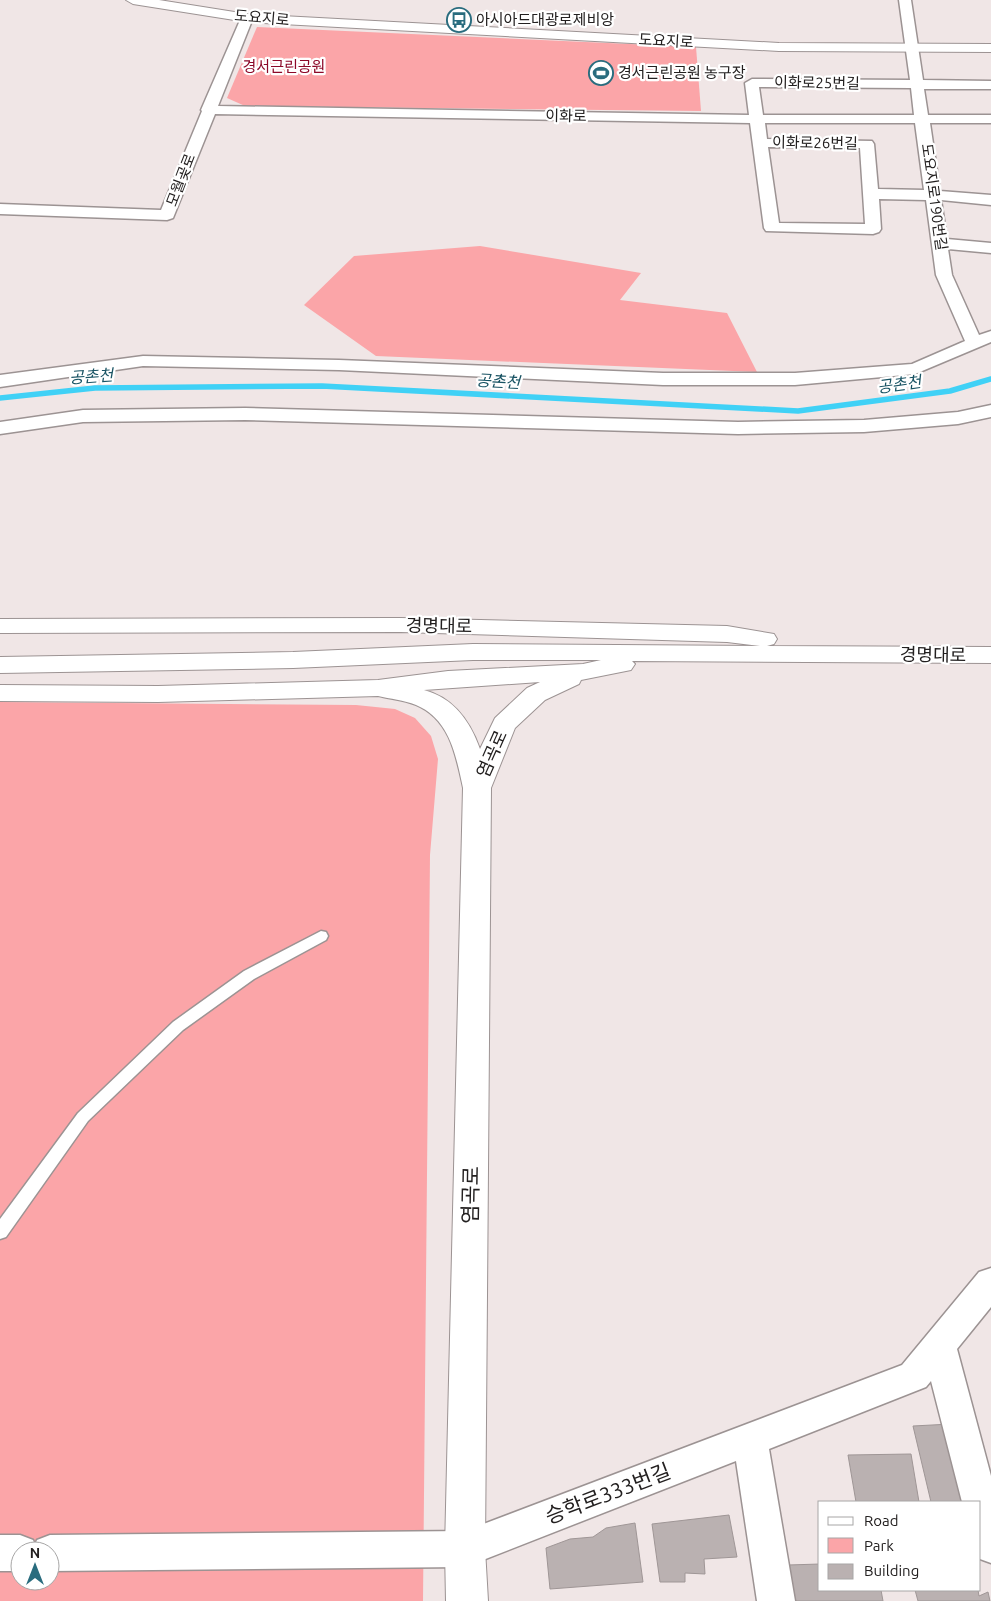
<svg xmlns="http://www.w3.org/2000/svg" width="991" height="1601" font-family="Ubuntu,'Noto Sans KR',sans-serif">
  <style>
    .green { fill: #fba5a8; fill-rule: evenodd }
    .lines { fill: none; stroke-linecap: round; stroke-linejoin: round }
    .stream { stroke: #40d1f6; stroke-width: 5.5 }
    .building { fill: #bab1b1; stroke: #9f9696 }
    .service-casing { stroke: #9c9393; stroke-width: 3 }
    .minor-casing { stroke: #9c9393; stroke-width: 3 }
    .tertiary-casing { stroke: #9c9393; stroke-width: 2 }
    .secondary-casing { stroke: #9c9393; stroke-width: 2 }
    .service { fill: #fff; fill-rule: evenodd }
    .minor { fill: #fff; fill-rule: evenodd }
    .tertiary { fill: #fff; fill-rule: evenodd }
    .secondary { fill: #fff; fill-rule: evenodd }
    .labels { text-anchor: middle; stroke-width: 4.5; stroke-linejoin: round; paint-order: stroke }
    .far-street-label { font-size: 15px; fill: #232020; stroke: #fff }
    .far-poi-label { font-size: 15px; fill: #232020; stroke: #fff; text-anchor: start }
    .far-park-label { font-size: 15px; fill: #8c0828; stroke: #fff }
    .far-water-label { font-size: 16px; font-style: italic; fill: #195363; stroke: #fff }
    .street-label { font-size: 18px; fill: #232020; stroke: #fff }
    .near-street-label { font-size: 21px; fill: #232020; stroke: #fff }
  </style>
  <rect width="100%" height="100%" fill="#f0e6e6"/>
  <g class="green">
    <path d="M257,27L696,47L701,111L245,106L227,98Z"/>
    <path d="M480,246L641,273L620,300L727,313L757,372L376,356L304,305L354,256Z"/>
    <path d="M0,702L356,705L395,709L415,718L431,736L438,759L430,855L423,1601H0ZM20,1551H50V1581H20Z"/>
  </g>
  <g class="lines">
    <path class="stream" d="M0,398L95,388L322,386L798,411L950,391L991,379"/>
  </g>
  <g class="building">
    <path d="M951,1424L971,1502H931L913,1426Z"/>
    <path d="M911,1454L919,1502H856L848,1455Z"/>
    <path d="M729,1515L737,1557L704,1559L705,1574L685,1573V1582H660L652,1524Z"/>
    <path d="M635,1523L643,1582L550,1589L546,1548L570,1539L593,1537L606,1528Z"/>
    <path d="M820,1564V1590H881L883,1601H794L788,1565Z"/>
    <path d="M915,1590H978L979,1596L988,1592L990,1601H918Z"/>
  </g>
  <g class="lines">
    <defs>
      <path id="service" d="M321,931L326,932L328,936L326,940L254,979L183,1030L88,1121L6,1237L0,1239V1219L78,1113L173,1022L244,971Z"/>
      <g id="minor">
        <path d="M899,0H911L923,80L991,81V89H924L928,115H991V123H930L940,191L991,195V205L941,200L947,239L991,243V253L948,249L952,275L979,335L991,331V342L915,374L795,385H663L339,370L143,366L0,387V375L143,356L339,360L663,373H795L912,364L965,341L936,275L926,200L879,199L881,229L879,232L873,234L766,231L764,228L750,123L215,114L173,218L167,220L0,214V204L161,210L202,111L201,110L241,18L247,14L253,18L218,106L749,115L745,83L752,79L910,80ZM759,87L911,88L914,115H763ZM765,123H915L924,190L878,189L874,144L872,141L767,139ZM768,147L860,148L865,224L779,223Z"/>
        <path d="M991,405V417L958,424L864,432L738,434L245,420L83,422L0,434V422L83,410L245,408L738,422L864,420L958,412Z"/>
        <path d="M991,1268V1307L957,1349L991,1476V1563L980,1559V1502H962L931,1381L926,1387L769,1449L795,1601H757L736,1461L465,1567L50,1571V1551H20V1571H0V1535H20L33,1540L35,1545L37,1540L50,1535L465,1531L902,1365L979,1272Z"/>
      </g>
      <path id="tertiary" d="M126,0H159L247,14L779,43L991,44V52L779,51L247,22L133,4Z"/>
      <path id="secondary" d="M401,618L727,626L774,634L777,639L774,644L767,646L991,647V663L632,661L635,664L631,670L581,680L579,684L545,700L515,728L491,788L485,1549L488,1601H446L445,1549L463,788C456,756 450,719 416,705C404,700 390,699 378,696L158,702L0,701V685L158,686L378,680L448,671L583,664L601,660H473L293,668L0,673V657L293,652L473,644L760,646L727,642L401,632L0,633V619ZM540,682L527,688L495,718L480,749C470,721 454,698 424,690Z"/>
    </defs>
    <use href="#service" class="service-casing"/>
    <use href="#minor" class="minor-casing"/>
    <use href="#tertiary" class="tertiary-casing"/>
    <use href="#secondary" class="secondary-casing"/>
    <use href="#service" class="service"/>
    <use href="#minor" class="minor"/>
    <use href="#tertiary" class="tertiary"/>
    <use href="#secondary" class="secondary"/>
  </g>
  <defs>
    <symbol id="bus-ring" viewBox="-11 -11 22 22"><circle r="9.5" fill="#fff" stroke="#296c7e" stroke-width="1.5"/><path d="M-5-6H5V4H4V6H2V4H-2V6H-4V4H-5ZM-3.5-4V0h7V-4ZM-3.5 1.2v1.5H-2V1.2ZM2 1.2v1.5H3.5V1.2Z" fill="#296c7e"/></symbol>
    <symbol id="stadium-ring" viewBox="-11 -11 22 22"><circle r="9.5" fill="#fff" stroke="#296c7e" stroke-width="1.5"/><path d="M0-5a6.5 5 0 1 0 0 10a6.5 5 0 1 0 0-10ZM-3.5-1.8h7v3.6h-7Z" fill="#296c7e"/></symbol>
  </defs>
  <g fill-rule="evenodd">
    <use href="#bus-ring" x="445" y="6" width="28" height="28"/>
    <use href="#stadium-ring" x="587" y="59" width="28" height="28"/>
  </g>
  <g class="labels">
    <g class="far-street-label">
      <text transform="translate(262 18) rotate(5)" y="5">도요지로</text>
      <text transform="translate(666 41) rotate(3)" y="5">도요지로</text>
      <text transform="translate(817 83) rotate(1)" y="5">이화로25번길</text>
      <text transform="translate(566 116) rotate(1)" y="5">이화로</text>
      <text transform="translate(815 143) rotate(1)" y="5">이화로26번길</text>
      <text transform="translate(181 180) rotate(-69)" y="5">모월곶로</text>
      <text transform="translate(934 197) rotate(82)" y="5">도요지로190번길</text>
    </g>
    <g class="far-poi-label">
      <text x="476" y="25">아시아드대광로제비앙</text>
      <text x="618" y="78">경서근린공원 농구장</text>
    </g>
    <g class="far-park-label">
      <text x="284" y="72">경서근린공원</text>
    </g>
    <g class="far-water-label">
      <text transform="translate(91 376) rotate(-4)" y="6">공촌천</text>
      <text transform="translate(498 381) rotate(3)" y="6">공촌천</text>
      <text transform="translate(899 384) rotate(-8)" y="6">공촌천</text>
    </g>
    <g class="street-label">
      <text transform="translate(439 626) rotate(1)" y="6">경명대로</text>
      <text transform="translate(933 655) rotate(1)" y="6">경명대로</text>
      <text transform="translate(492 754) rotate(-66)" y="6">염곡로</text>
    </g>
    <g class="near-street-label">
      <text transform="translate(471 1195) rotate(-89)" y="7">염곡로</text>
      <text transform="translate(608 1494) rotate(-21)" y="7">승학로333번길</text>
    </g>
  </g>
  <rect x="818" y="1501" width="162" height="90" fill="#ffffff" stroke="#a7a6a6"/>
  <rect x="828" y="1517" width="25" height="8" fill="#ffffff" stroke="#a7a6a6"/>
  <text x="864" y="1526" font-size="15" fill="#232020">Road</text>
  <rect x="828" y="1538" width="25" height="15" fill="#fba5a8" stroke="#a7a6a6"/>
  <text x="864" y="1551" font-size="15" fill="#232020">Park</text>
  <rect x="828" y="1564" width="25" height="15" fill="#bab1b1" stroke="#a7a6a6"/>
  <text x="864" y="1576" font-size="15" fill="#232020">Building</text>
  <g transform="translate(35 1566)"><circle r="24" fill="#ffffff" stroke="#a7a6a6"/>
  <path d="M0-4L9 19L0 12L-9 19Z" fill="#296c7e"/>
  <text y="-8" font-size="14" font-weight="bold" text-anchor="middle" fill="#232020">N</text>
  </g>
</svg>
